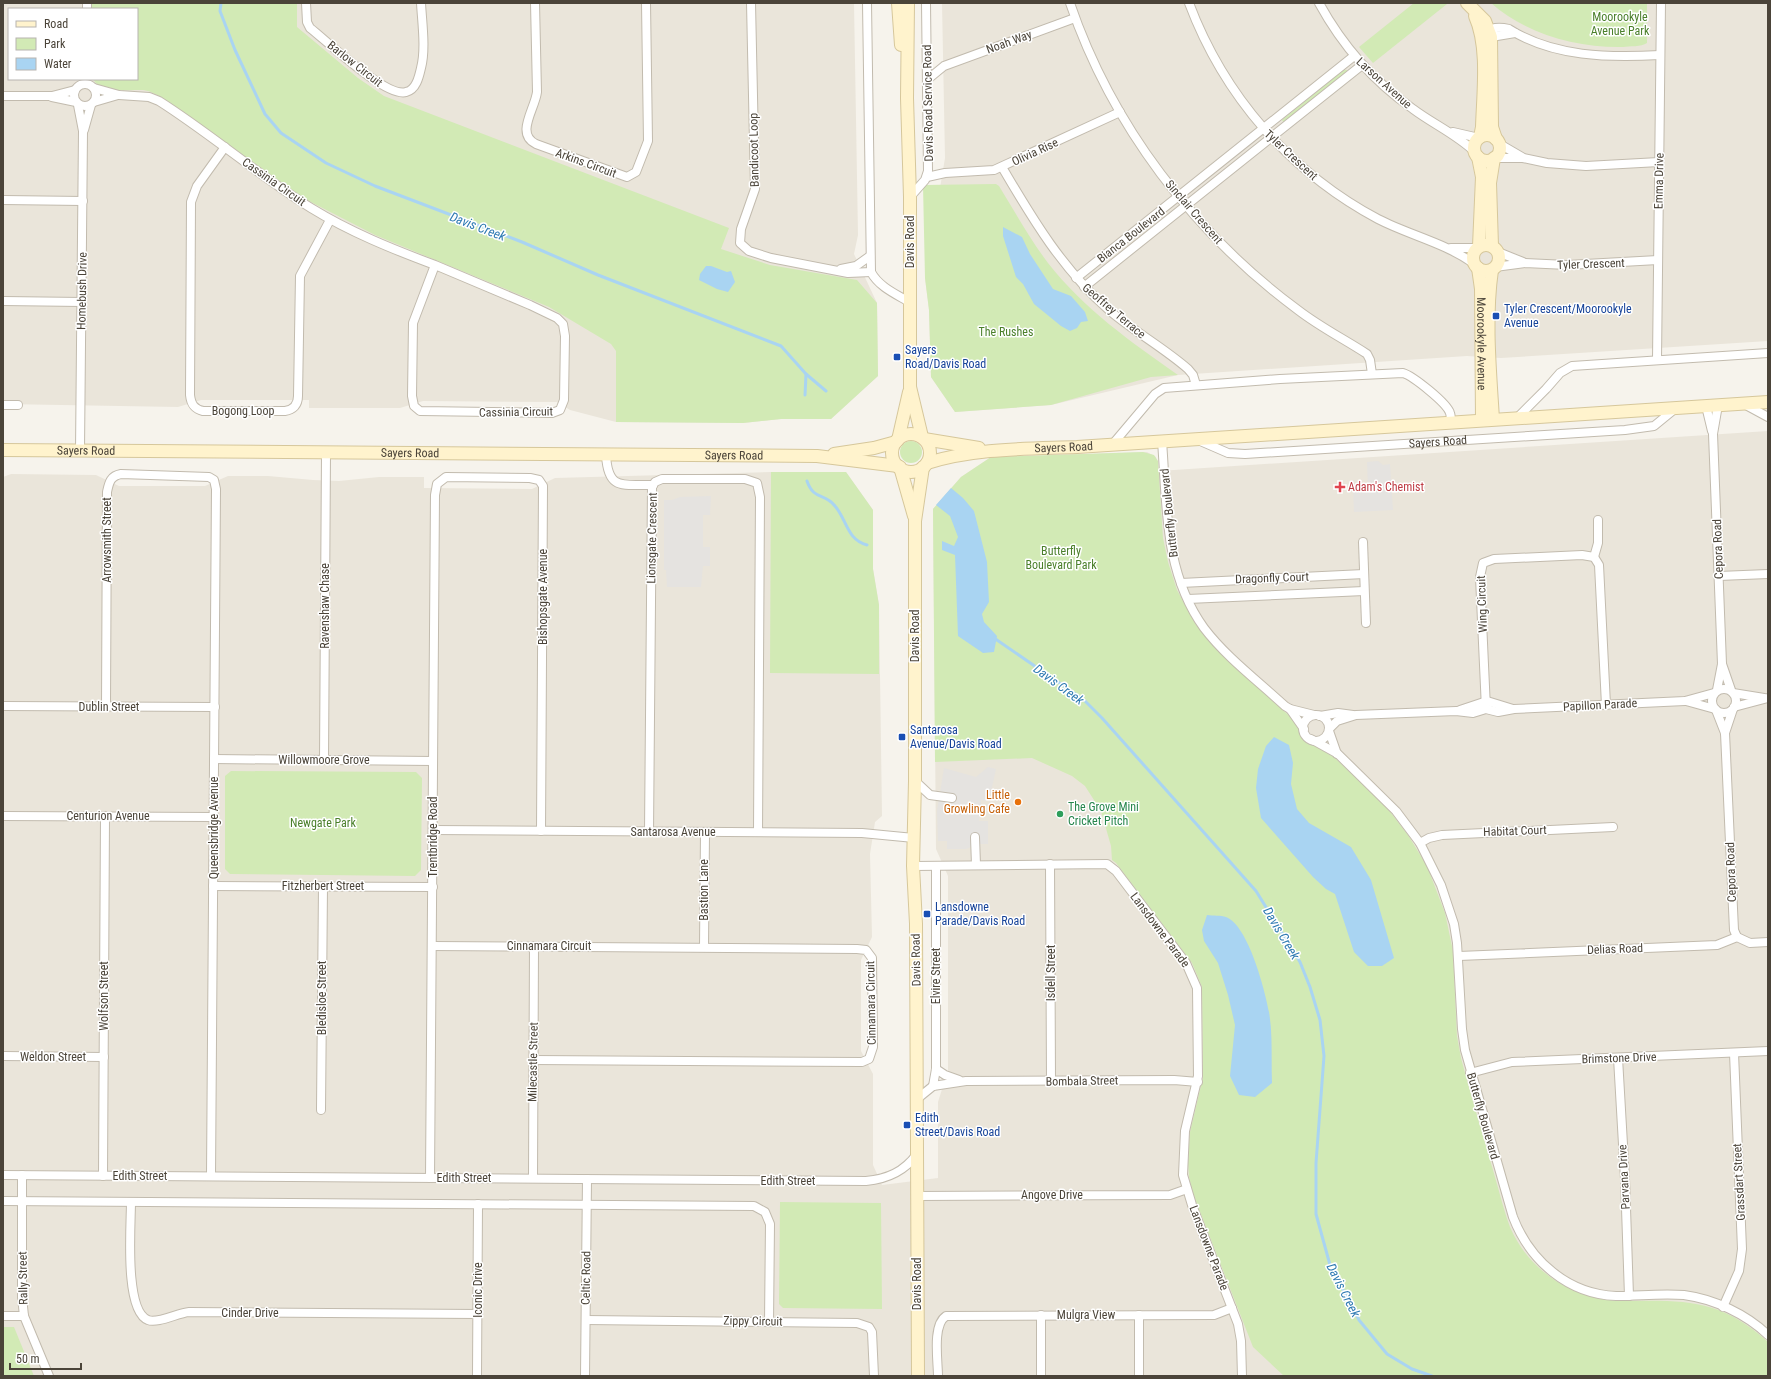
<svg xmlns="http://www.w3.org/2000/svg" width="1771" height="1379" font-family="'Roboto Condensed',sans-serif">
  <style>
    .residential { fill: #eae5da; fill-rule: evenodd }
    .green { fill: #d2eab5 }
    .parking { fill: #e5e3e0 }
    .water { fill: #a9d4f2 }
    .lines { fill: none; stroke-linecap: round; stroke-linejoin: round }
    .stream { stroke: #a9d4f2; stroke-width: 3 }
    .street-casing { stroke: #c2bbae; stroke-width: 10 }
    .secondary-casing { stroke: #d6c79b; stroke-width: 14 }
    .street { stroke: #fff; stroke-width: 8 }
    .secondary { stroke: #fff3cd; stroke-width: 12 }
    .transit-dot { fill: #1a4fb4; stroke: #fff; stroke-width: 1.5 }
    .health-dot { fill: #e0444e; stroke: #fff; stroke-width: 1.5 }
    .food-dot { fill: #e8710a; stroke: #fff; stroke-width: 1.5 }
    .leisure-dot { fill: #2e9e5b; stroke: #fff; stroke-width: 1.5 }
    .labels { text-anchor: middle; stroke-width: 3; stroke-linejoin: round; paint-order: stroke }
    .park-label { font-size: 12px; fill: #4a7f2a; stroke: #fff }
    .street-label { font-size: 12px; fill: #4b4439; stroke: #fff }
    .transit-label { font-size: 12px; fill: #164399; stroke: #fff; text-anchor: start }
    .health-label { font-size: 12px; fill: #be3a42; stroke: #fff; text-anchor: start }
    .food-label { font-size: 12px; fill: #c56008; stroke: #fff; text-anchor: end }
    .leisure-label { font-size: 12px; fill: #27864d; stroke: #fff; text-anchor: start }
    .water-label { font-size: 13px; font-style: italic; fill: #2e7ab2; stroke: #fff }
  </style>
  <rect width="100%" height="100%" fill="#f6f3ec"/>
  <g class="residential">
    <path d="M3,3H854L858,235L854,254L877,303L878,376L831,419H781L743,423L616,422L570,410L557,402L423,401L400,408H309V400H201L178,407L3,404ZM9,9H137V79H9Z"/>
    <path d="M942,3H1768V341L1501,358L1467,356L1178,375L1051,405L955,412L931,377L929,310L925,278L945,158Z"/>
    <path d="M1768,431V1376H3V477L11,474L96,475L119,486H205L228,476H268L313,480L339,481L379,477H424V488L532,489L555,478L771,472H846L873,510V569L879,605L882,816L875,822L870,854L872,937L861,960V1051L873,1074V1165L882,1185L938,1178V1102L948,1070V876L936,849L933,509L961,477L991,457L1147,452L1156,457L1159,471Z"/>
  </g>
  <g class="green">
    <path d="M91,3H297V27L358,78L384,96L729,228L721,249L770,265L857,280L877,303L878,376L831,419H781L743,423L616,422V351L611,344L549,307L375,235L305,199L161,97C155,94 150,91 143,90C129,89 101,95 93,79H137V9H91Z"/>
    <path d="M1414,3L1447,4L1373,63L1359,47Z"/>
    <path d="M1491,3H1647V43C1641,47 1630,46 1623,47C1577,48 1526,34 1491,3Z"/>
    <path d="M1343,70H1347V73L1284,123L1282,120Z"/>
    <path d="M996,184L999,186C1015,212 1030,239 1048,263C1084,309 1131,342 1178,375L1151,377L1051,405L955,412L931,377L929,310L925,278L923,185Z"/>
    <circle cx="911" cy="452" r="11"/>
    <path d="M1143,452L1154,455L1158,461L1163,538L1168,562L1177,590L1196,625L1223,656L1294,720L1305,740L1327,750L1388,809L1408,835L1427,866L1445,913L1453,951L1457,1036L1461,1058C1470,1092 1480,1126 1490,1160C1497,1182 1502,1205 1510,1227C1530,1274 1578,1302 1628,1301C1687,1300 1722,1300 1768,1342V1376H1284L1253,1347L1193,1194L1189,1177L1188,1163L1190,1132L1203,1077L1202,987L1192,963L1116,863L1112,860L1111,846L1101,811L1085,786L1072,776L1032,758L935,762L933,509L961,477L991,457Z"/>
    <path d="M771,472H846L873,510V569L879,605V674L770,673Z"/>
    <path d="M231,771L416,772L422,778L421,870L415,876L230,874L225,869V776Z"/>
    <path d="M780,1202L881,1203L882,1309L783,1308L779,1304Z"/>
    <path d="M3,1327H14L34,1376H3Z"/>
  </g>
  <g class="parking">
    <path d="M1378,461L1383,465L1390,464L1393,510L1354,512L1353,488H1368L1367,462Z"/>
    <path d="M711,496L710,515H703V547H710V566H703L701,587H667L666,570H664V500H672L680,497Z"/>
    <path d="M988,767L996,769L989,801L981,800L979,821H988V844H980L966,849H947V841H938L937,811L944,768L976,777Z"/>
  </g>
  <g class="water">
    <path d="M1003,227L1022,237L1030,254L1053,289L1071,296L1085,312L1088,321L1081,322L1077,328L1070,331L1061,326L1034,304L1023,284L1016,277L1003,236Z"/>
    <path d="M706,266H711L727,272L731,271L735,282L728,292L717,289L699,280L700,274Z"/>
    <path d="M951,488L963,498L974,511L987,562L989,602L982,614L984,622L997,636L994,652L983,653L958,636L955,555L942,550V541L954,546L958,537L950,516L936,505Z"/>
    <path d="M1274,737L1289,745L1293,763L1291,784L1297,809L1309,823L1351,847L1371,880L1394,958L1382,966H1368L1354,952L1335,894L1326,889L1313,877L1261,818L1256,788L1258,769L1266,746Z"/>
    <path d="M1207,915C1213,916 1221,915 1226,917C1248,925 1265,990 1269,1012C1273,1035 1271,1060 1272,1083L1255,1097L1239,1095L1230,1076L1235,1025L1228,995L1218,963L1204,941L1202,930Z"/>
  </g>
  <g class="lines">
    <g class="stream">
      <path d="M221,3L220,11L235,50L265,114L281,133L326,163L375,186L522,242L598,275L781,346L806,374L826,391"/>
      <path d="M805,395L806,374"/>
      <path d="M807,481C814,501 824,492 835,506C847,520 847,540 867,545"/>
      <path d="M994,638L1084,700L1102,718L1256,891L1300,962L1310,987L1320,1020L1324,1056L1316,1163V1214L1330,1265L1359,1320L1387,1354L1412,1369L1432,1376"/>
    </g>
    <defs>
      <g id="street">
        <path d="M306,3L307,22L310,28C327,41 386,98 406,92C416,90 419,77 421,68C426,49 422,22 421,3"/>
        <path d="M535,3L537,92C535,109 515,134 536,144L627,177L636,172L648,141L646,3"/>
        <path d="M751,3L755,189L741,229L740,243L749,251L771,258L848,273L871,272"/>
        <path d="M867,3L871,272C879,287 896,294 911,303"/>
        <path d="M1070,3C1112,126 1194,233 1298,310C1320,327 1344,339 1367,354L1370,360L1372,374"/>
        <path d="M1189,3C1224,96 1290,172 1378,219C1409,235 1445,243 1473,263"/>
        <path d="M1319,3C1342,45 1373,81 1413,109C1433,124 1456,134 1475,152"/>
        <path d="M87,9V3"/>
        <path d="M1486,32C1492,27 1501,27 1509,29C1553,57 1609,58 1660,55"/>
        <path d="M1486,36L1491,37L1515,33"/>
        <path d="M927,80L944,66L1075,18"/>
        <circle cx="85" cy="95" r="11"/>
        <path d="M94,88L119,95L149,97L159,101C211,134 258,175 311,208C350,232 392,249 435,265L413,323L412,396L414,406L420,411L552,413L560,410L564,400L565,336L563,324L557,318L530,305L435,265"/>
        <path d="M3,96H52L75,90"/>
        <path d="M52,97L76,102"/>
        <path d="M94,102L118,95"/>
        <path d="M78,105L83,131L80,451"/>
        <path d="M84,130L91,105"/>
        <path d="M1453,132L1479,138"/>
        <path d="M1498,143L1522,157"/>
        <path d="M225,147L197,186L191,202L190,395C191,404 194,409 203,411H285C293,410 298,405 298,396L300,276L330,220"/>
        <path d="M1495,158H1523L1547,163L1586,166L1659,162"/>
        <path d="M1002,167C1033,220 1063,270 1110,311C1135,332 1164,348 1188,369L1193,375L1196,385"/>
        <path d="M927,177L945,173L994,170L1120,112"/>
        <path d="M910,197L925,180L928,171L926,3"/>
        <path d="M3,200L83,201"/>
        <path d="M1451,248H1476"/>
        <path d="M1498,252L1523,262"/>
        <path d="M1495,267L1525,263L1567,265L1658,260"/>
        <path d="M841,269L856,266L870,256"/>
        <path d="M1076,278L1354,56"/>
        <path d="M1084,287L1362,65"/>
        <path d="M3,301L82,302"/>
        <path d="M1657,360L1661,3"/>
        <path d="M1744,404L1768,417"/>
        <path d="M3,405H18"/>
        <path d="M1706,406L1712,431"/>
        <path d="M1517,418L1546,389L1560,373L1572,366L1768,353"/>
        <path id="s1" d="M1198,440L1228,453L1245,454L1625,430L1654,426L1676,408"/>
        <path d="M1162,441C1167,506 1164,573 1204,628C1226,657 1258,681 1285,706L1290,709L1314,715"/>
        <path d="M1112,445L1155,394L1164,388L1280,379L1403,373C1413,376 1447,403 1450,413C1451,416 1451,420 1451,423"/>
        <path d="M606,455C608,492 624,484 653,485"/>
        <path d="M1363,542L1366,623"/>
        <path d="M1594,557L1598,543V520"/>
        <path d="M1719,576L1768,574"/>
        <path d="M1181,583L1364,574"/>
        <path d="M1188,599L1364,591"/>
        <path d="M1722,664L1731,690"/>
        <circle cx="1724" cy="701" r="12"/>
        <path d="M1717,690L1722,664L1713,434L1718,405"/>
        <path d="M1733,693L1764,698"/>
        <path d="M1686,701L1715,709"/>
        <path d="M3,706L215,707"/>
        <path d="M106,707L107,492C109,483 110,476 121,474L209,477L214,480L216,489L211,1176"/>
        <path d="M1734,707L1768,698"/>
        <path d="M1290,709L1304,729"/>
        <path d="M1486,709L1480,577L1483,563L1494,559L1582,555L1594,557L1599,565L1606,705"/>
        <path d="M1460,710L1487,701L1513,709"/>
        <path d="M1716,710L1725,733L1734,930L1737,937"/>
        <circle cx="1316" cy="728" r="13"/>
        <path d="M1320,716L1338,713L1353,715"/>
        <path d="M1329,729L1337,721L1356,715L1456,711L1473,713L1486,709L1498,712L1514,709L1685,701L1714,693"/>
        <path d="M1329,731L1337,754"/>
        <path d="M1725,733L1733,709"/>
        <path d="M1311,739L1338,754L1396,811L1420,843L1441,885L1454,924L1457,943L1462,1029L1465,1050L1513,1217C1530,1261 1568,1294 1616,1296C1639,1296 1661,1293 1684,1295C1714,1299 1746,1314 1768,1335"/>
        <path d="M214,759L433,761"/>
        <path d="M324,760L326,453"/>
        <path d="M915,781L930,795L952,798"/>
        <path d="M3,816L214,817"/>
        <path d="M433,830L862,833L914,838"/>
        <path d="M649,832L652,487L655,482L662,479H745L757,483L760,497L758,832"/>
        <path d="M975,837L976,865"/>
        <path d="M1420,843L1429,838L1442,835L1613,827"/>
        <path d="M1050,864L1051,1081"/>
        <path d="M913,866L1107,864L1116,871L1186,963L1197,988L1198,1076L1185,1131L1183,1175L1192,1205L1238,1324L1241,1341L1242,1376"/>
        <path d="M213,886L433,887"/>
        <path d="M432,946L857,949L866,950L872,958L873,1047L869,1059L862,1062L533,1060"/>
        <path d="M704,947L705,832"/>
        <path d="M1459,956L1717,945L1737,937L1750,943L1768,942"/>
        <path d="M3,1056L104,1057"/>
        <path d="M1618,1058L1625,1179L1629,1296"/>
        <path d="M936,1069L945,1075L959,1080"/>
        <path d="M1470,1073L1512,1062L1768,1051"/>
        <path d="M933,1086L936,1069V866"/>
        <path d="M917,1099L933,1086L966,1081L1174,1080L1198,1082"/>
        <path d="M321,1110L323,886"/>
        <path d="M3,1175L866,1181C887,1179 904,1172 917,1154"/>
        <path d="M22,1175V1297L24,1316L49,1376"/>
        <path d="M103,1176L105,816"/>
        <path d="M430,1178L435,495L437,484L446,477L530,478L539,480L543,486L541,831"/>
        <path d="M533,1178L534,946"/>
        <path d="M917,1196L1170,1195L1187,1189"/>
        <path d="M3,1201L754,1206L765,1212L770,1224L769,1322"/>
        <path d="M131,1202C131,1224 124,1311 148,1320C157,1324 178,1313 189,1312L478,1314"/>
        <path d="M1723,1307L1739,1271L1742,1249L1734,1053"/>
        <path d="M1041,1315V1376"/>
        <path d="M1139,1315V1376"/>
        <path d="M3,1316H24"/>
        <path d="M586,1320L857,1323L869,1327L872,1332L874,1376"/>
        <path d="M477,1376L478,1204"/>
        <path d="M585,1376L587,1179"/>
        <path d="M938,1376C938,1361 932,1325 946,1316L1214,1315L1232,1308"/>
      </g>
      <g id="secondary">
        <path d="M898,3L901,45"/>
        <path d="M908,3L907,98L910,197V387L922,437"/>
        <path d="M1467,3L1485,21L1491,37L1492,127L1496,139"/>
        <path d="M1475,16C1489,47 1483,93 1482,127L1480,137"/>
        <circle cx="1487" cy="148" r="13"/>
        <path d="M1478,157L1482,177L1479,246"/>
        <circle cx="1486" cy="258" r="13"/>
        <path d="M1492,246L1490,183L1494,158"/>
        <path id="s2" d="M1478,268L1481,289L1482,420"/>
        <path d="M1492,270C1485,318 1490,370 1493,419"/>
        <circle cx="911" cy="453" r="19"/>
        <path d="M924,439L979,448"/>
        <path d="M898,440L909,392"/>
        <path id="s3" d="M3,450L817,456L898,466"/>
        <path d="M834,454L874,448L896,442"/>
        <path id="s4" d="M927,463C976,448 1026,449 1077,447L1768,402"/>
        <path d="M900,467L914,516"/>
        <path d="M918,1376L916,924L913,866L915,781V521L923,467"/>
      </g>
    </defs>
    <use href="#street" class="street-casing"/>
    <use href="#secondary" class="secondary-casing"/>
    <use href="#street" class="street"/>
    <use href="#secondary" class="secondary"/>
  </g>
  <g class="transit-dot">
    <rect x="1492" y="312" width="8" height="8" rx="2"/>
    <rect x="893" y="353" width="8" height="8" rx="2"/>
    <rect x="898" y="733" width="8" height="8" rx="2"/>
    <rect x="923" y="910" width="8" height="8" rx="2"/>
    <rect x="903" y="1121" width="8" height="8" rx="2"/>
  </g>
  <path class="health-dot" d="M1338 481h4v4h4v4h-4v4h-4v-4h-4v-4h4z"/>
  <circle class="food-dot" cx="1018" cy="802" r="4"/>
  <circle class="leisure-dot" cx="1060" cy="814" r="4"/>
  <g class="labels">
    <g class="park-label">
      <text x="1620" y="21">Moorookyle<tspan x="1620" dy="14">Avenue Park</tspan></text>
      <text x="1006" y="336">The Rushes</text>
      <text x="1061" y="555">Butterfly<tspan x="1061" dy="14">Boulevard Park</tspan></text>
      <text x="323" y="827">Newgate Park</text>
    </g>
    <g class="street-label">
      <text transform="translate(1009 42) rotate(-20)" y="4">Noah Way</text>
      <text transform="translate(355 64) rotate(38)" y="4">Barlow Circuit</text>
      <text transform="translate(1384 83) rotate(42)" y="4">Larson Avenue</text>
      <text transform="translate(928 103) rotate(-91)" y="4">Davis Road Service Road</text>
      <text transform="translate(754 150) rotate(-91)" y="4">Bandicoot Loop</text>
      <text transform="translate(1035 152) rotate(-25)" y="4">Olivia Rise</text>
      <text transform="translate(1291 155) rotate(43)" y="4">Tyler Crescent</text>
      <text transform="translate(586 163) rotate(20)" y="4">Arkins Circuit</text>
      <text transform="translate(1659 181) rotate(-89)" y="4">Emma Drive</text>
      <text transform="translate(274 182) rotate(35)" y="4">Cassinia Circuit</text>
      <text transform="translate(1194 212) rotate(49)" y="4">Sinclair Crescent</text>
      <text transform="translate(1131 235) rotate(-38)" y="4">Bianca Boulevard</text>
      <text transform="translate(910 242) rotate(-90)" y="4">Davis Road</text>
      <text transform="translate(1591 264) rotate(-2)" y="4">Tyler Crescent</text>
      <text transform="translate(82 291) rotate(-89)" y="4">Homebush Drive</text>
      <text transform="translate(1114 311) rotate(40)" y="4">Geoffrey Terrace</text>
      <text dy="4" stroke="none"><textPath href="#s2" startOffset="76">Moorookyle Avenue</textPath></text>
      <text x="243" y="415">Bogong Loop</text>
      <text transform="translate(516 412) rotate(-1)" y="4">Cassinia Circuit</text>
      <text dy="4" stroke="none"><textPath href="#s1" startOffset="243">Sayers Road</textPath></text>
      <text dy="4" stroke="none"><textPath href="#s4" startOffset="138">Sayers Road</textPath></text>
      <text dy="4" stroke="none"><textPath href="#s3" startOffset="83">Sayers Road</textPath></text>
      <text dy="4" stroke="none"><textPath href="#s3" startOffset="407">Sayers Road</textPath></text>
      <text dy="4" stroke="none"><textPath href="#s3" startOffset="731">Sayers Road</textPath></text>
      <text transform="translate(1169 513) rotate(-96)" y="4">Butterfly Boulevard</text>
      <text transform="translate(652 538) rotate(-89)" y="4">Lionsgate Crescent</text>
      <text transform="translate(107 540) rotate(-90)" y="4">Arrowsmith Street</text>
      <text transform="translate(1718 549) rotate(-92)" y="4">Cepora Road</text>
      <text transform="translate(1272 578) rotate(-2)" y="4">Dragonfly Court</text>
      <text transform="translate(543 597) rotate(-90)" y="4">Bishopsgate Avenue</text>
      <text transform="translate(1482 604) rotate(-92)" y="4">Wing Circuit</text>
      <text transform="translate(325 606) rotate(-90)" y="4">Ravenshaw Chase</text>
      <text transform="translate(915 636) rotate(-90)" y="4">Davis Road</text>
      <text transform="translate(1600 705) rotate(-3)" y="4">Papillon Parade</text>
      <text x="109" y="711">Dublin Street</text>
      <text x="324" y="764">Willowmoore Grove</text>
      <text x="108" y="820">Centurion Avenue</text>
      <text transform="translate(214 828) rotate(-90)" y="4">Queensbridge Avenue</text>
      <text transform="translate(1515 831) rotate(-2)" y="4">Habitat Court</text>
      <text x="673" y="836">Santarosa Avenue</text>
      <text transform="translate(433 837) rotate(-90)" y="4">Trentbridge Road</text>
      <text transform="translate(1731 872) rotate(-92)" y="4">Cepora Road</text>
      <text x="323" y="890">Fitzherbert Street</text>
      <text transform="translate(704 890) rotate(-90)" y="4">Bastion Lane</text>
      <text transform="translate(1160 930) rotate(53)" y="4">Lansdowne Parade</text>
      <text x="549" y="950">Cinnamara Circuit</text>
      <text transform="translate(1615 949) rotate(-2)" y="4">Delias Road</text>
      <text transform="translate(916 960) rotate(-91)" y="4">Davis Road</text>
      <text transform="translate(1051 973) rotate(-90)" y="4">Isdell Street</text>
      <text transform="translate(936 976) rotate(-90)" y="4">Elvire Street</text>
      <text transform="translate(104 996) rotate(-90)" y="4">Wolfson Street</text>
      <text transform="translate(322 998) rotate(-90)" y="4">Bledisloe Street</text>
      <text transform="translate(871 1003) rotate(-91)" y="4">Cinnamara Circuit</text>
      <text x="53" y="1061">Weldon Street</text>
      <text transform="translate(1619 1058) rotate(-2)" y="4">Brimstone Drive</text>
      <text transform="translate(533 1062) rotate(-89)" y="4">Milecastle Street</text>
      <text transform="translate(1082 1081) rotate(-1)" y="4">Bombala Street</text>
      <text transform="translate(1483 1116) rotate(74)" y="4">Butterfly Boulevard</text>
      <text x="140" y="1180">Edith Street</text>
      <text transform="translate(1624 1177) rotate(-93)" y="4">Parvana Drive</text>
      <text x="464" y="1182">Edith Street</text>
      <text x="788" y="1185">Edith Street</text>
      <text transform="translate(1739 1182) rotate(-93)" y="4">Grassdart Street</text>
      <text x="1052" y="1199">Angove Drive</text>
      <text transform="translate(1209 1248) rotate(69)" y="4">Lansdowne Parade</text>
      <text transform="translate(23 1278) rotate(-91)" y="4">Rally Street</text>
      <text transform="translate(586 1278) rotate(-89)" y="4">Celtic Road</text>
      <text transform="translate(917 1284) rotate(-90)" y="4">Davis Road</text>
      <text transform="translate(478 1290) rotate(-90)" y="4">Iconic Drive</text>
      <text x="250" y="1317">Cinder Drive</text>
      <text x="1086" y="1319">Mulgra View</text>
      <text transform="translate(753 1321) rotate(1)" y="4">Zippy Circuit</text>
    </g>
    <g class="transit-label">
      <text x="1504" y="313">Tyler Crescent/Moorookyle<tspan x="1504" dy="14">Avenue</tspan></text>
      <text x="905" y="354">Sayers<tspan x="905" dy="14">Road/Davis Road</tspan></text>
      <text x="910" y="734">Santarosa<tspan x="910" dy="14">Avenue/Davis Road</tspan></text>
      <text x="935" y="911">Lansdowne<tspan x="935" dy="14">Parade/Davis Road</tspan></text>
      <text x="915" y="1122">Edith<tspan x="915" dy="14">Street/Davis Road</tspan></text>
    </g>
    <g class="health-label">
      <text x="1348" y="491">Adam's Chemist</text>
    </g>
    <g class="food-label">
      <text x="1010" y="799">Little<tspan x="1010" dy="14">Growling Cafe</tspan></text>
    </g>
    <g class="leisure-label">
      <text x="1068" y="811">The Grove Mini<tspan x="1068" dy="14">Cricket Pitch</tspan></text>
    </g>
    <g class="water-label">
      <text transform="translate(478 226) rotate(21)" y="5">Davis Creek</text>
      <text transform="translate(1059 684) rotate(36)" y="5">Davis Creek</text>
      <text transform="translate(1282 933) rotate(59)" y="5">Davis Creek</text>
      <text transform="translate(1344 1290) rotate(63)" y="5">Davis Creek</text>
    </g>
  </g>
  <rect width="1771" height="1379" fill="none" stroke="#4b4439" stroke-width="8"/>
  <rect x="8" y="8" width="130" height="72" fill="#ffffff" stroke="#b7b4b0"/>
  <rect x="16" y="21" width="20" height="6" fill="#fff3cd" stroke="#b7b4b0"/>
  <text x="44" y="28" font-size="12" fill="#4b4439">Road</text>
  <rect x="16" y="38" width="20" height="12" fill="#d2eab5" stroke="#b7b4b0"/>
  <text x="44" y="48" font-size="12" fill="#4b4439">Park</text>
  <rect x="16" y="58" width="20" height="12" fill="#a9d4f2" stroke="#b7b4b0"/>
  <text x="44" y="68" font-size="12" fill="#4b4439">Water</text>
  <path d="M10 1363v6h71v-6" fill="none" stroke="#4b4439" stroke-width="2"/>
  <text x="16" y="1363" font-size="12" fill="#4b4439" stroke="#ffffff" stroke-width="3" paint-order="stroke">50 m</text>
</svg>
